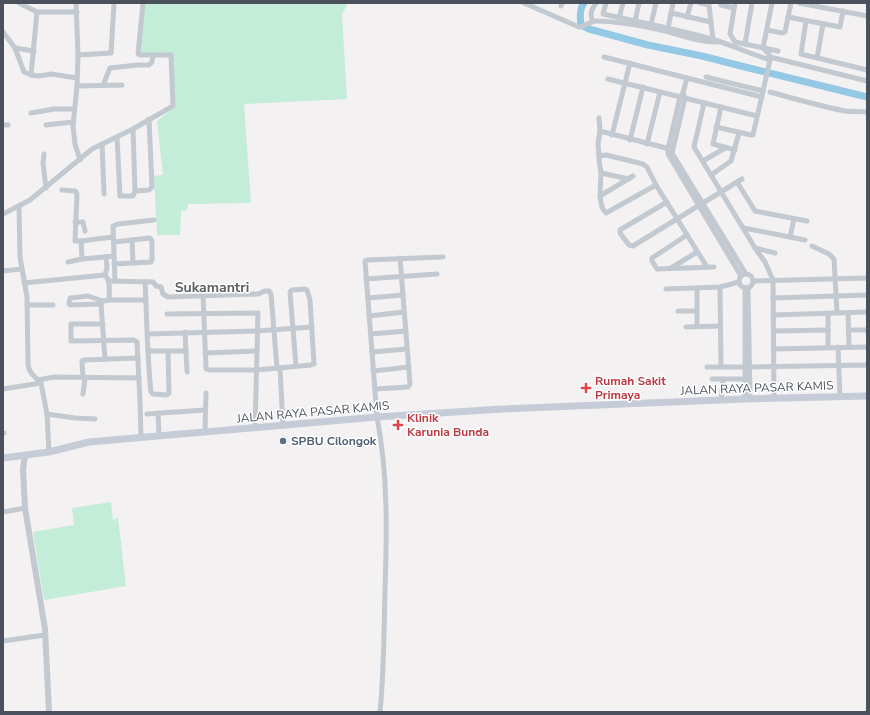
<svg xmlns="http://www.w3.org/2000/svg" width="870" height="715" font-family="'Nunito Sans',sans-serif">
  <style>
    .green { fill: #c3ecd9 }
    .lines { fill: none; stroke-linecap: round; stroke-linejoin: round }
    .river { stroke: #94c9e5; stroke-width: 7 }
    .minor { stroke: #c2c9d1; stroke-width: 5 }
    .tertiary { stroke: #c2c9d1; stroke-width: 6 }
    .secondary { stroke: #c5cbd7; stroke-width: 7 }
    .health-dot { fill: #e0444e; stroke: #fff; stroke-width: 1.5 }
    .service-dot { fill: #5c6f8a; stroke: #fff; stroke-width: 1.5 }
    .labels { text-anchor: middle; stroke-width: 3; stroke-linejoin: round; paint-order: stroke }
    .health-label { font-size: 12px; font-weight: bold; fill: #be3a42; stroke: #fff; text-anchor: start }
    .street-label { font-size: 12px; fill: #4a515c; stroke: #fff }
    .service-label { font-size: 12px; font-weight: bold; fill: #4e5e75; stroke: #fff; text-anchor: start }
    .quarter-label { font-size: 14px; font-weight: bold; fill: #5d6065; stroke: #fff }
  </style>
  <rect width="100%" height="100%" fill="#f3f1f1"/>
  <g class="green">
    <path d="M144,3H348L342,14L347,99L244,104L251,203L188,204L187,210L181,211L180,235H157L154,176L163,175L157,121L175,107L171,53L139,54Z"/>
    <path d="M111,502L113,520L118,518L126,586L44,600L33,532L74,525L72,508Z"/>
  </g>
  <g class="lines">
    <path class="river" d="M584,3C579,9 580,18 581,25L589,29L648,45L702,56L749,68L867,97"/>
    <g class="minor">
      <path d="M76,3L78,55L77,86L73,126L75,144L80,160"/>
      <path d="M524,3L579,27C585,27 590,21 596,21C612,21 640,25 656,29C677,33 698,43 719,42"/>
      <path d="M606,3L603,14C640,22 677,29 712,39C732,45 750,54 770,60"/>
      <path d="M700,3L709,5L713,40"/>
      <path d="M735,3L730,34L735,42L778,51"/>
      <path d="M799,3L867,16"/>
      <path d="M721,5L734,8"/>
      <path d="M561,6L562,3"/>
      <path d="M37,12H77"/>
      <path d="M671,13L711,22"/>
      <path d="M687,17L691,3"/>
      <path d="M788,17L840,27L843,11"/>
      <path d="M619,18L623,3"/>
      <path d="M593,21C589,14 592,9 596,3"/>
      <path d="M635,21L639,3"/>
      <path d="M806,21L801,54L867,70"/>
      <path d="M651,24L656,3"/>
      <path d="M668,28L673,3"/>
      <path d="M767,30L782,33L785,32L791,3"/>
      <path d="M3,32L15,48L24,72L31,75L37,12L19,3"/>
      <path d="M745,44L752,3"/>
      <path d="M15,48L34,51"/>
      <path d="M78,55L111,53L114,3"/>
      <path d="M604,57L762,97"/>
      <path d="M770,57L867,81"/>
      <path d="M817,58L823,24"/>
      <path d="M31,75L39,76L51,74L77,78"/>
      <path d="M706,77L763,91"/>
      <path d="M687,78L683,93L680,97L668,149V154L741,276"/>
      <path d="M608,79L757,116"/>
      <path d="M103,85L110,68L138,65H149L152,62L153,55"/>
      <path d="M77,86L122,85"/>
      <path d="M770,92C795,99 820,106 845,111C853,112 860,111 867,112"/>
      <path d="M683,93L685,98L672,153L746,274"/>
      <path d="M704,103L694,147L755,248L765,262L773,280L774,399"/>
      <path d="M721,107L713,144L735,150"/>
      <path d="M31,113L54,109H74"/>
      <path d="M599,118L600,131L604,132L670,149"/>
      <path d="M3,125H8"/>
      <path d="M46,125L73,122"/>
      <path d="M716,127L751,135H753L770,60L769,54L763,48L772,3"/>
      <path d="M133,129L135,191"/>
      <path d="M612,135L630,63"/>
      <path d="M117,137L120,196H133L135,191L149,190L152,187L149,119"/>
      <path d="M630,140L643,87"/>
      <path d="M102,144L104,194"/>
      <path d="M647,144L660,92"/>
      <path d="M44,154L43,163L46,188"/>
      <path d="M599,156L598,144L600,131"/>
      <path d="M703,161L725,148"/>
      <path d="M601,173L629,179"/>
      <path d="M711,175L731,161L739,133"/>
      <path d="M737,182L755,211L807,221"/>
      <path d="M656,185L606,213C597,205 601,184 601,172C600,167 599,162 599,156L606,155L643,164L647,167L656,185L707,267"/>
      <path d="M62,190L75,191L77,194L75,241H81L113,237"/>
      <path d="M600,196L633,176"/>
      <path d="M667,202L620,230V233L629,245L633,246L742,179"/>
      <path d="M19,207L20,257L27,297L28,364L29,369L32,374L41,383L47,414L49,452"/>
      <path d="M3,214L30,200L92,149L133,129L173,106L171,55H140L138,54L143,3"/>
      <path d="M75,222H83L85,231"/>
      <path d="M744,228L805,240"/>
      <path d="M687,235L652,258V261L657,269L714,267"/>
      <path d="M790,237L794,219"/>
      <path d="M132,240L133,263"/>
      <path d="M81,241L82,259"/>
      <path d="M114,242L150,238L152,241V260L151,262L114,264"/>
      <path d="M812,246L829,254L834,259L837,313"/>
      <path d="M755,248L775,253"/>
      <path d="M68,262L82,259L114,256"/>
      <path d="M671,268L697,252"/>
      <path d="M3,271L21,269"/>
      <circle cx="746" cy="281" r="7"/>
      <path d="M105,275L107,268L106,257"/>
      <path d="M366,279L437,274"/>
      <path d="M109,281L153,282L156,286L161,287L163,294L168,297L258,294L265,291H269L271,294L277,368"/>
      <path d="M115,281L113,226L118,224L154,220"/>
      <path d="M753,281L867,278"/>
      <path d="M145,282C147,319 147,356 151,392L153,394L167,395L169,393L168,351"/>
      <path d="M24,283L105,275C111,281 109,292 109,300"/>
      <path d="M720,287L721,367"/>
      <path d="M748,288L750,399"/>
      <path d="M666,289L720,287L739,282"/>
      <path d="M203,295L206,369L209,370H256L311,365L314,364L310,300L307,290L305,289L292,290L290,292L296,366"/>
      <path d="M368,298L403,295"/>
      <path d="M773,298L867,295"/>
      <path d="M103,301L88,296L70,298L69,304L70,305L101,304L103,301L109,300H146"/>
      <path d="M101,304L105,359"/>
      <path d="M27,305H53"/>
      <path d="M678,311H697"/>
      <path d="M828,313V347"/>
      <path d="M848,313L849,347"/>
      <path d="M167,314L258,313L255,428"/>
      <path d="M773,315L867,312"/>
      <path d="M369,316L404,312"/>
      <path d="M103,324H71V341L134,340L137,342L140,401L141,437"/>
      <path d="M697,326V289"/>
      <path d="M686,327L720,326"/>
      <path d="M849,330H867"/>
      <path d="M774,331L828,330"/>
      <path d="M185,332L187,372"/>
      <path d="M148,334L257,331L312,327"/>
      <path d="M371,334L406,331"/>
      <path d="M838,347L840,397"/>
      <path d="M773,349L867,347"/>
      <path d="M148,351H186"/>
      <path d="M372,352L407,349"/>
      <path d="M205,353L257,351"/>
      <path d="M707,367H745"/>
      <path d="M750,367L867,365"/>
      <path d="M280,368L283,426"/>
      <path d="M373,371L409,367"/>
      <path d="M83,378L82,361L84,360L138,358"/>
      <path d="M712,379H745"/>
      <path d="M38,380L54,377L139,378"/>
      <path d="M3,389L41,383"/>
      <path d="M375,389L408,387L410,384L400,258"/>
      <path d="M83,394L85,378"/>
      <path d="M745,399V288"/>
      <path d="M721,400L723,379"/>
      <path d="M158,413L159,436"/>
      <path d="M47,414L75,418L95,419"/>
      <path d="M147,414L205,410"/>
      <path d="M205,432L206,393"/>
      <path d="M3,433H4"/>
      <path d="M3,512L25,508"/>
      <path d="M3,641L45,635"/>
      <path d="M380,712C384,672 384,631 385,590C387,532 388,474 377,417L365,261L367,260L443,257"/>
    </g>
    <path class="tertiary" d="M25,456L23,469L25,508L45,629L49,712"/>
    <path class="secondary" d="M3,458L49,452L89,442L377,417L502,409L745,399L867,396"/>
  </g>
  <g class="health-dot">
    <path d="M584 382h4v4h4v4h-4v4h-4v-4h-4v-4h4z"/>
    <path d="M396 419h4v4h4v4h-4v4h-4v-4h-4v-4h4z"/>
  </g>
  <circle class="service-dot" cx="283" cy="441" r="4"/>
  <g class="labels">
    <g class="health-label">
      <text x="595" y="385">Rumah Sakit<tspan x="595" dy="14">Primaya</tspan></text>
      <text x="407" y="422">Klinik<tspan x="407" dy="14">Karunia Bunda</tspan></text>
    </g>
    <g class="street-label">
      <text transform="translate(757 388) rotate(-2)" y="4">JALAN RAYA PASAR KAMIS</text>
      <text transform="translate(313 412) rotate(-5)" y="4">JALAN RAYA PASAR KAMIS</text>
    </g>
    <g class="service-label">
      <text x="291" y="445">SPBU Cilongok</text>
    </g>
    <g class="quarter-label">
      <text x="212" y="292">Sukamantri</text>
    </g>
  </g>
  <rect width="870" height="715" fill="none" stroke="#4a515c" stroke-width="8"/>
</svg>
